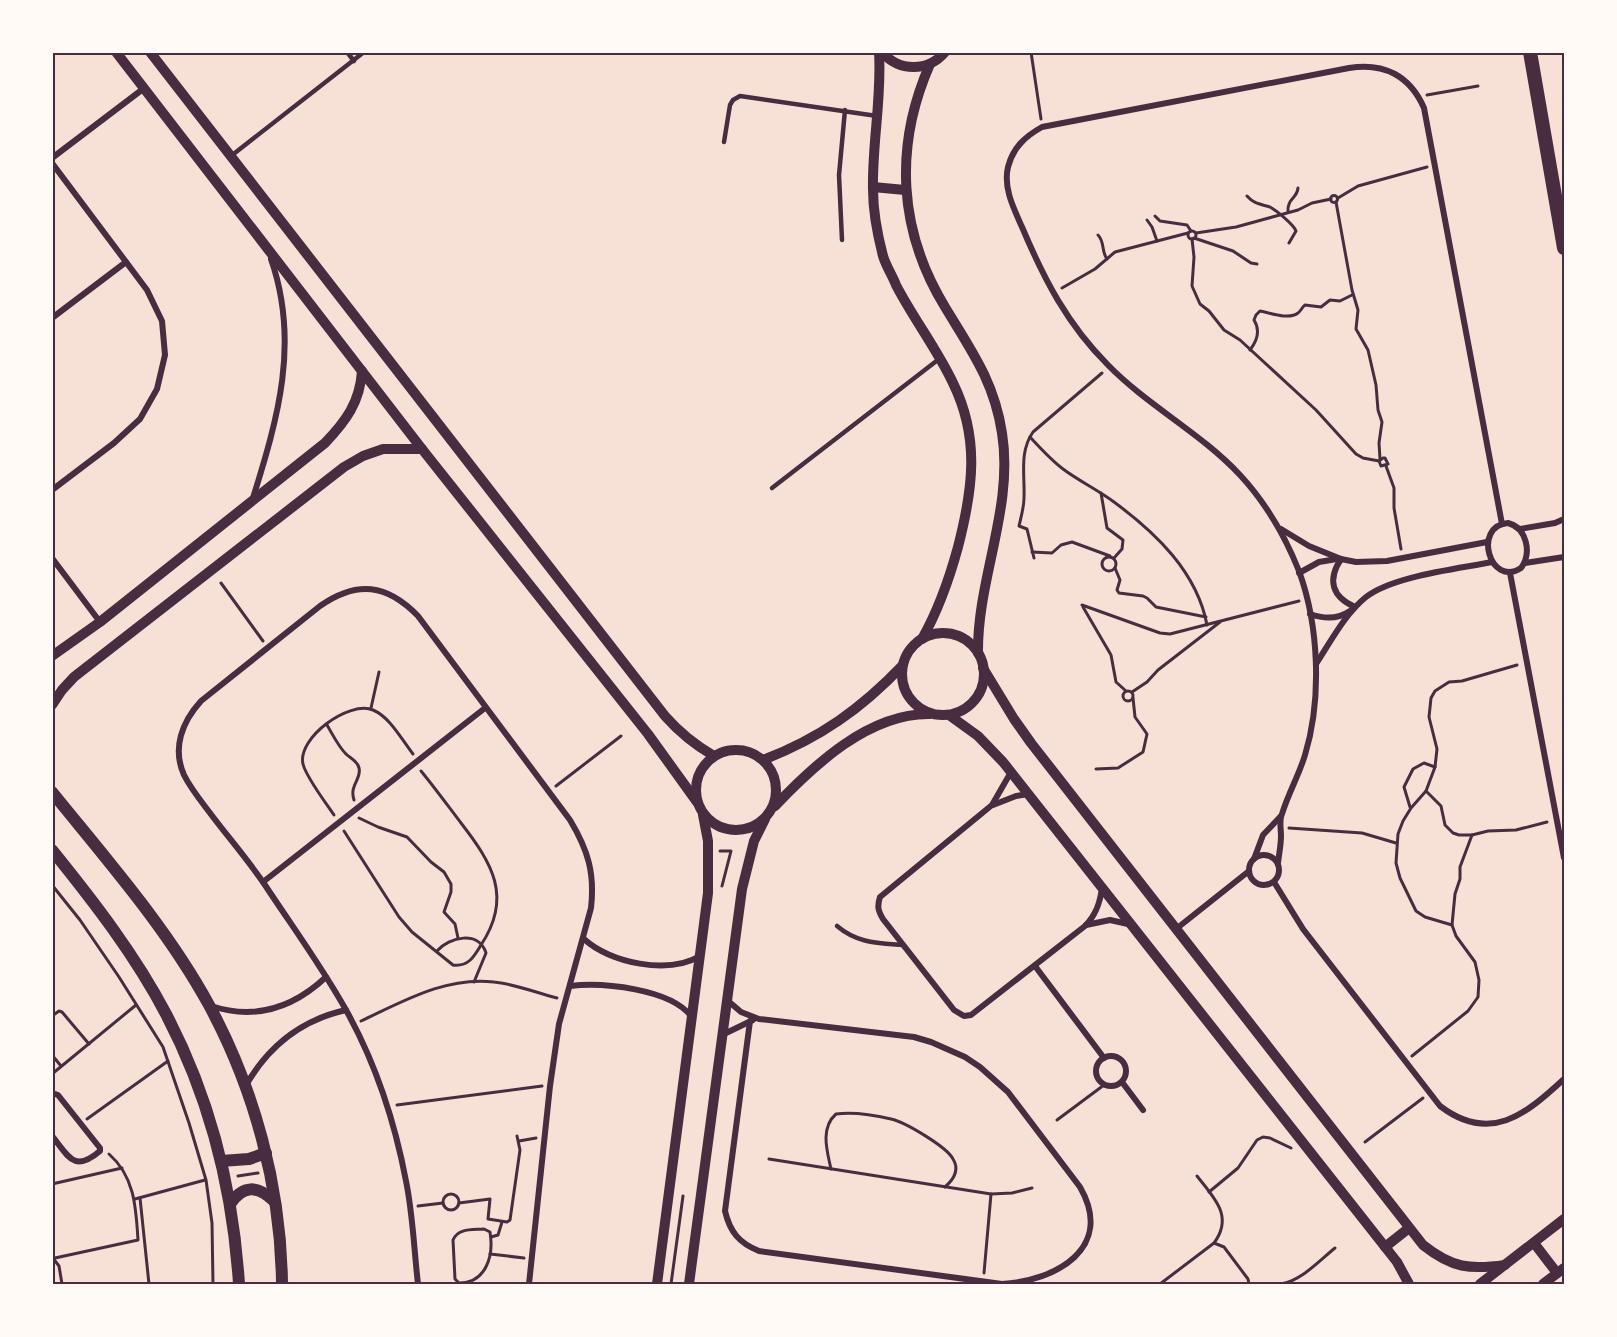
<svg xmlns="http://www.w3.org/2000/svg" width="1617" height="1337" font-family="Raleway,sans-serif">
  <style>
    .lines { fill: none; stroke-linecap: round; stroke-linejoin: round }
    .path { stroke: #4a2c40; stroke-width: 3 }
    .service { stroke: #4a2c40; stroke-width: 4.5 }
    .minor { stroke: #4a2c40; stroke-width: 6 }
    .tertiary { stroke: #4a2c40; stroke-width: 10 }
    .secondary { stroke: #4a2c40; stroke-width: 12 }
    .primary { stroke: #4a2c40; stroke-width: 14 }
    .neatline { fill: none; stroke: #4a2c40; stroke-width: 2 }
  </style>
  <rect width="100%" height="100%" fill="#f7e1d7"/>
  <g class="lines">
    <g class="path">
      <path d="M1031,52L1041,119"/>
      <path d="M1427,95L1478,86"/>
      <circle cx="1334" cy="199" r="3.5"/>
      <path d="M1247,196C1254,204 1260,204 1270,207C1276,210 1294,225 1296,231L1289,243"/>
      <path d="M1338,198L1358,186L1427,167"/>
      <path d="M1336,202L1352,290L1358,310L1356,329L1368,350L1376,385L1378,410L1382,422L1379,443L1380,459"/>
      <path d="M1288,212C1287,198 1297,199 1298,188"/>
      <path d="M1155,216L1160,221L1187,225L1191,231"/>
      <path d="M1147,220L1152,227L1157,241"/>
      <circle cx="1192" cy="235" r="4"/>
      <path d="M1196,233L1236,227L1298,210L1312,203L1331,199"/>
      <path d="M1098,235C1105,242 1101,251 1107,259"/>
      <path d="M1194,238L1233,251L1251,263L1257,264"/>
      <path d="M1192,239L1194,257L1192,286L1200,304L1209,311L1224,330L1240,340L1316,410L1356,454L1363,458L1379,461L1383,458H1385L1388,464L1381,466L1379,461"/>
      <path d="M1062,288L1095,269L1115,252L1188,233"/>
      <path d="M1250,350C1257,341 1261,331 1254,320L1256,315L1260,311C1270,313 1289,320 1298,313C1301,311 1302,307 1305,305L1321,307L1330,300L1340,301L1352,295"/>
      <path d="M1030,437C1041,449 1051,460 1063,469C1079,481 1098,490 1114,502C1156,533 1197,572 1207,625"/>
      <path d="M1386,466L1394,488V508L1401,549"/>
      <path d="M1101,493L1107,528L1123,540L1122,549L1114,558"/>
      <path d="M1032,552L1052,553L1061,545L1072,542L1110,556"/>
      <circle cx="1109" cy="564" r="7"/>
      <path d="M1034,558L1027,529L1019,526C1021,517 1024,507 1024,498C1025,475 1019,452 1033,432L1102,373"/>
      <path d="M1115,568L1120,580L1117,590L1119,593L1143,596L1147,598L1156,607L1206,617"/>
      <path d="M221,583L263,641"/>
      <path d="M1082,605L1160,633L1170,634L1299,601"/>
      <path d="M1083,607L1111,655L1116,682L1126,691"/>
      <circle cx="1128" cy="696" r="5"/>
      <path d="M1132,692L1147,682L1158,670L1220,622"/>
      <path d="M371,708L379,672"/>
      <path d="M327,725C333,735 338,746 346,754C350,758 358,761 359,768C362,779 349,785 354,800"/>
      <path d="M1096,769L1118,768L1143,752L1147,734L1135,717L1133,698"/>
      <path d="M556,786L621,736"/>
      <path d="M1426,791L1441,806L1445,825L1453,833L1459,835H1472L1488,831L1516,830L1547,822"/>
      <path d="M1410,807L1404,787L1413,769L1424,763L1435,767"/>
      <path d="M334,815C326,803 306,777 303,764C297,738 349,700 373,710C390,717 402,740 413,754"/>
      <path d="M359,818L378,827L407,837L431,862L444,872L451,884V892L444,912L455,924L458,938"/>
      <path d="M1289,828L1362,833L1396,843"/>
      <path d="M344,831L399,917L412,932L453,965C468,967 474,957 481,945C513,897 492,863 461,823C448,806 435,788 421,771"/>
      <path d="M720,851H731L722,886"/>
      <path d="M52,885L80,920L119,977L163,1047L189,1123L206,1180L212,1223L213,1284"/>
      <path d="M1452,925L1425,917L1416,911L1400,878L1396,863L1398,834L1403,821L1411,808L1426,791L1435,767L1437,749L1429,717L1431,698L1435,691L1449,682L1462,681L1517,665"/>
      <path d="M437,951C449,937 479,930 486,953L474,982"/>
      <path d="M52,1016L59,1011L62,1012L89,1044"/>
      <path d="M361,1021C402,1002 446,976 494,982C515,984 537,993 557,998"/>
      <path d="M52,1055L61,1066"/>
      <path d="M1412,1056L1468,1011L1478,997L1479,980L1475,962L1456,936L1452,925L1455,894L1460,879V867L1472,835"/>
      <path d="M52,1074L136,1005"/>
      <path d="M397,1105L542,1086"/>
      <path d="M87,1119L168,1061"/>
      <path d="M1057,1120L1104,1085"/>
      <path d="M519,1141L536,1138"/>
      <path d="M1365,1142L1423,1098"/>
      <path d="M769,1159L991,1194L1012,1193L1032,1188"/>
      <path d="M831,1169C827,1151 820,1128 836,1114C853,1112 874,1115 891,1119C905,1122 947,1147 953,1159C960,1170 953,1180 945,1187"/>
      <path d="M238,1176L258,1173"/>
      <path d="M1197,1176C1214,1198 1234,1216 1214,1243"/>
      <path d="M52,1184L122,1168"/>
      <path d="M1209,1192L1238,1168L1257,1140L1263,1137L1270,1138L1291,1148"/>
      <circle cx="451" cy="1202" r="8"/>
      <path d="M140,1198L149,1284"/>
      <path d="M135,1199L205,1180"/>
      <path d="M459,1203L490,1199L488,1219L507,1222L510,1220L520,1150L517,1136"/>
      <path d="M418,1206L443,1203"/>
      <path d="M484,1229L490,1232C494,1256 486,1283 459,1283L455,1279L453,1240C458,1228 472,1230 484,1229Z"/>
      <path d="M491,1237L498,1235L502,1222"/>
      <path d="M490,1254L524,1258"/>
      <path d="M52,1257L59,1266L62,1284"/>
      <path d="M55,1258L138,1240C136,1208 135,1177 109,1154"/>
      <path d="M984,1273L991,1194"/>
      <path d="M671,1284L683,1196"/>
      <path d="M1160,1284L1214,1243L1224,1247L1248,1279L1249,1284"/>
      <path d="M1281,1284C1301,1281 1320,1260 1335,1248"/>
    </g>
    <g class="service">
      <path d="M347,52L354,61"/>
      <path d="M724,142L730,105L733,100L740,96L877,116"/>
      <path d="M231,156L364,52"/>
      <path d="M842,240L839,175L845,110"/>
      <path d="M772,488L939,359"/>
      <path d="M837,926C857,943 877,943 902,945"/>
    </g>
    <g class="minor">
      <path d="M52,158L143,89"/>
      <path d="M52,163L147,290L162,321L165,355L157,389L140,419L114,443L52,490"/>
      <path d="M52,318L126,262"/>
      <path d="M253,498C278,418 300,342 271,259"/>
      <path d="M1508,523C1527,528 1532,553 1521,568C1490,588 1472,526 1508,523Z"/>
      <path d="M1281,529L1309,546L1341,559L1356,562L1387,561L1487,542"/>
      <path d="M1520,529L1555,523L1564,519"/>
      <path d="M52,558L100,622"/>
      <path d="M1341,559C1327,580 1332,597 1355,607"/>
      <path d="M1525,563L1564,557"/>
      <path d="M1299,573L1319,562L1337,559"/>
      <path d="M1510,573L1564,858"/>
      <path d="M1310,614C1324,619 1337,620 1350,611"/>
      <path d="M1316,664C1331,641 1345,614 1366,597C1393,576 1457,569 1492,562"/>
      <path d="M1011,772L992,805L880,897C877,906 878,911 883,919L954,1010L964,1016L971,1015L1085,926C1096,915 1100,903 1102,888"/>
      <path d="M993,805L1016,796L1028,794"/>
      <circle cx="1264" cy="870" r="15"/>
      <path d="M1254,859L1263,835L1281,816"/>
      <path d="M1278,863C1279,854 1281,845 1281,836C1281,829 1279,820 1282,814C1288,794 1299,775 1305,755C1322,699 1319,626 1299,571C1285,536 1266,503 1240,475C1201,433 1148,406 1108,365C1067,324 1044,279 1022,227C1014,209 1003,188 1008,167C1013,147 1026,136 1042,127L1349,68C1384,62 1410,76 1424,108L1502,524"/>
      <path d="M263,882L485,708"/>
      <path d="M1274,882L1303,929L1440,1106C1490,1144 1525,1115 1564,1079"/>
      <path d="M1086,925L1110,920L1128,924"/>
      <path d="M1176,929L1249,871"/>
      <path d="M584,939C610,963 668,975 700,956"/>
      <path d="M1035,966L1104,1058"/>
      <path d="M570,986C603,982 670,989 691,1016"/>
      <path d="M727,1000L741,1012L759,1019L914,1037L931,1042L965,1057L980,1067L1008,1092L1080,1187C1115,1248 1056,1281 1002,1284L759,1251C739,1243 730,1232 725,1211L750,1021"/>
      <path d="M211,1006C254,1020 293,1008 326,977"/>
      <path d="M722,1035L753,1020"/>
      <circle cx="1111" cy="1071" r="15"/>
      <path d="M1122,1082L1143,1110"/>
      <path d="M245,1087C268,1046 301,1020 346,1010"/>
      <path d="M52,1093L58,1095L100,1148V1151C74,1173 69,1157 52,1136"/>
      <path d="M418,1284C414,1250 413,1215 406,1181C395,1123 375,1062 346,1010C322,967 292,926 265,885C248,860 228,837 210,813C201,801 191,789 184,775C172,748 182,722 201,701L320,606C357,580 387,584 418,616L570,820C588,850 595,873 591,908L559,1024L550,1086L529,1284"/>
    </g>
    <g class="tertiary">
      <path d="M116,52L422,449L648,734L697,802"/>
      <path d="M150,52L665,716C680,733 695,745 714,756"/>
      <path d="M879,52C882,98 872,143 873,189C873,212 877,233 883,256C886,266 892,275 896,285C913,318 937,349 953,383C980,438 973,489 958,547C949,580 939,609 922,639"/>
      <path d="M882,52C899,72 928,72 945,52"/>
      <path d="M930,64C894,146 898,230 945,307C971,350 994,381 1002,433C1014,508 977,579 978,653"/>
      <path d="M873,187L905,190"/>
      <circle cx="943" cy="674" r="41"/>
      <path d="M52,656L100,622L325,443C346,421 360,402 362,371"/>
      <path d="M983,668L1014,719L1031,743L1423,1245C1452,1268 1470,1270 1505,1265"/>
      <path d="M52,705L62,690L74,677L344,467L363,456L383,449H422"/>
      <path d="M949,715L978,736L1003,762L1397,1262L1409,1284"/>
      <circle cx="736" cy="790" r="40"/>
      <path d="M763,760C820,738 861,709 903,665"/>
      <path d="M775,806C814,765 869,713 930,714"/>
      <path d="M1534,1243L1557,1273"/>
      <path d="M1385,1247L1409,1228"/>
      <path d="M657,1284L708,893V841L703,815"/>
      <path d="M689,1284L742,889L754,841L765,819"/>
      <path d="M1480,1284L1564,1219"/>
      <path d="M1543,1284L1564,1268"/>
    </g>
    <g class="secondary">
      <path d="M52,792C107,860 167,928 209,1005C255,1090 281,1188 282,1284"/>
      <path d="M52,850C94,902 135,955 166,1014C210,1098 233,1191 239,1284"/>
      <path d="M221,1161L249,1159L266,1153"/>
      <path d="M230,1204C243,1185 257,1185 274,1201"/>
    </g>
    <path class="primary" d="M1530,52L1564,248"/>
  </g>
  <rect width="1617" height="1337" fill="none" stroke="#fffaf5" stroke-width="108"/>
  <rect x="54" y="54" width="1509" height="1229" class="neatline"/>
</svg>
